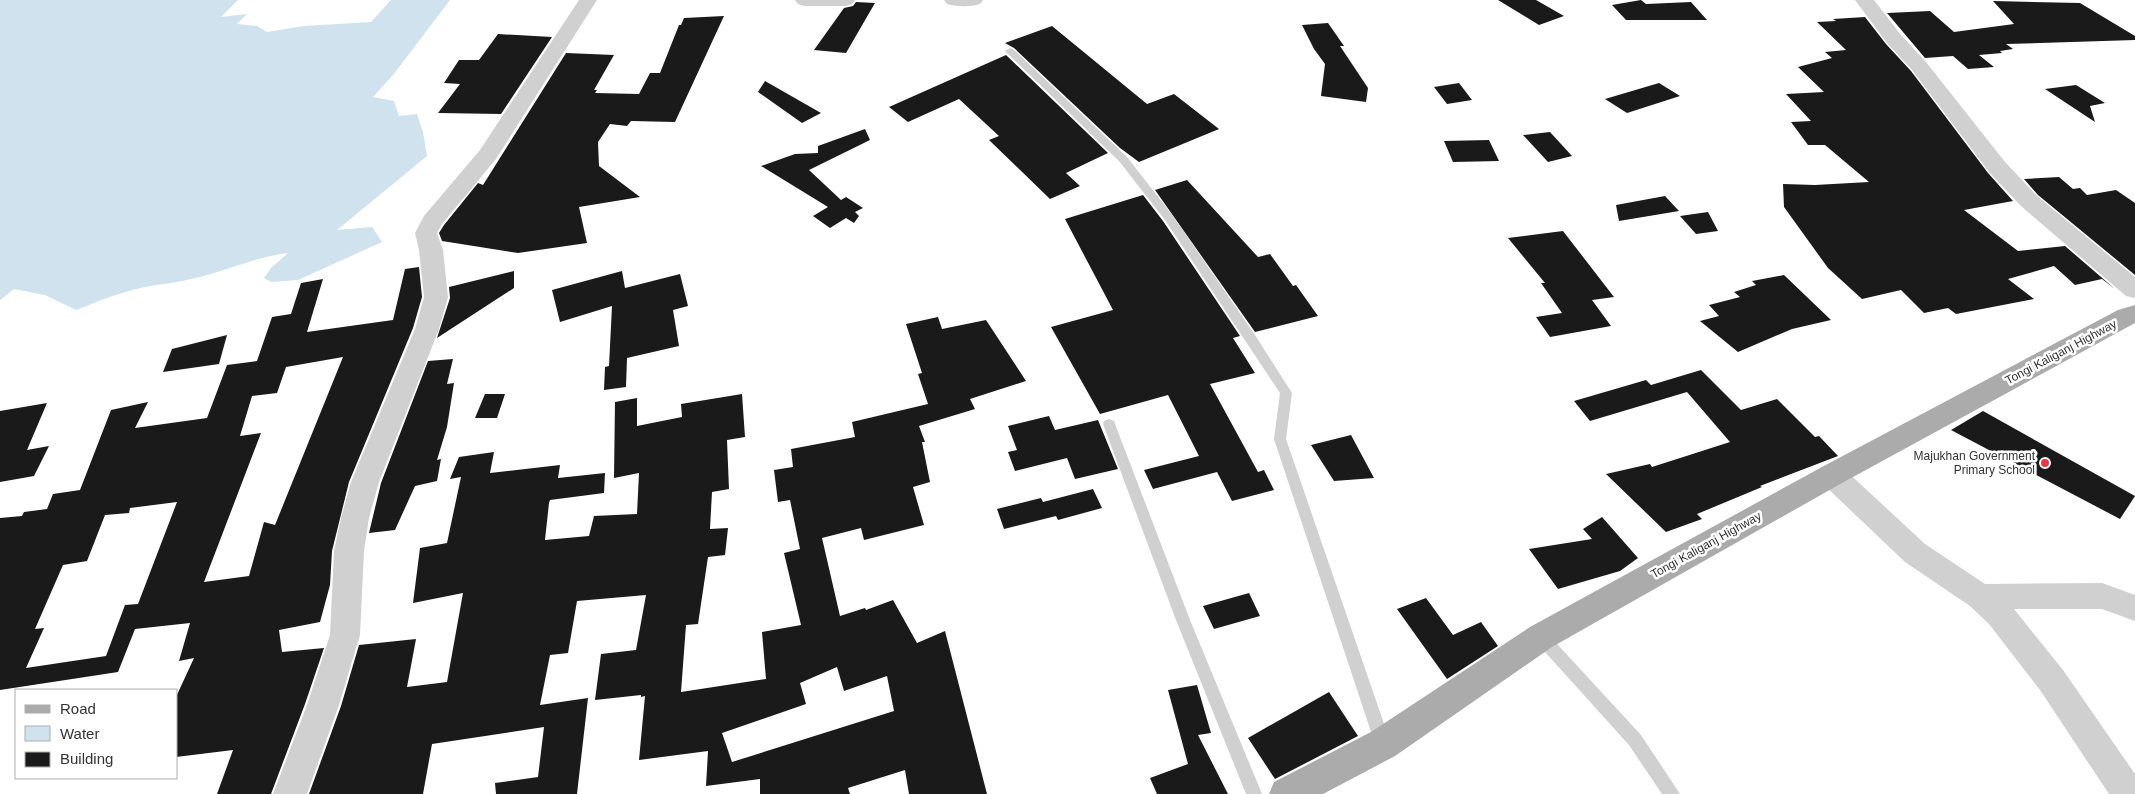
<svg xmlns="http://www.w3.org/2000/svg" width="2135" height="794" font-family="Helvetica,sans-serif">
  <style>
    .water { fill: #cfe2ee }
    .building { fill: #1a1a1a; fill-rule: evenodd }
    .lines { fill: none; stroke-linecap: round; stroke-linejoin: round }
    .lane { fill: #d0d0d0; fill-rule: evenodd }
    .street { fill: #d0d0d0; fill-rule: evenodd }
    .primary { fill: #ababab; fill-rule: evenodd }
    .poi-dot { fill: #e63946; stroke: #fff; stroke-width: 2 }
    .labels { text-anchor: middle; stroke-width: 5; stroke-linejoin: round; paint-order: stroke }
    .street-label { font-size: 12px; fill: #333; stroke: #fff }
    .poi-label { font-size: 12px; fill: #333; stroke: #fff; text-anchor: end }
  </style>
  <rect width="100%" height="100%" fill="#fff"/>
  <path class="water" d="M0,0H238L221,17L247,14L237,24L257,26L267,32L304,26L371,22L391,0H450L393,75L373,97L394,101L399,116L417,114L423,132L427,156L337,230L372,227L382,242L298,280L271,282L264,278L271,268L288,253C254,257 224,272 191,279C176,283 160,284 145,287C121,292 99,301 76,310L45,295L14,289L0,300Z"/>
  <g class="building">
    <path d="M1498,0H1536L1564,16L1539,25Z"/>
    <path d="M1641,0L1646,4L1691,2L1707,20H1626L1612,5Z"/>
    <path d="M1993,1L2080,3L2135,36V40L2006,44L2013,49L2000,51L2002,53L1979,55L1994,67L1968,69L1953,56L1925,58L1887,13L1930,11L1954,32L2014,24Z"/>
    <path d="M856,2L875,3L846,53L814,50L844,8L853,6Z"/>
    <path d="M724,16L675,122L631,121L627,126L610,124L598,142L599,166L640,197L579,207L587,243L518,253L442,241L439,233L444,225L478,183L483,185L566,53L614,55L594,90H597L595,93L639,94L650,73H660L679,25H681L684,18Z"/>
    <path d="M1865,17L1886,44L1911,71L1988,173L2013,201L1964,210L2018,251L2065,246L2115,289L2102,279L2075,285L2054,266L2008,279L2034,299L1956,314L1948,308L1924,313L1901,290L1862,299L1828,268L1784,207L1783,184L1815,185L1869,182L1825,145H1808L1791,122L1811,121L1786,94L1824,92L1798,67L1832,58L1825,52L1846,50L1817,22L1836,21L1833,19Z"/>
    <path d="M1328,23L1344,46H1340L1368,88L1366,102L1321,96L1325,64L1314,49L1302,25Z"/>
    <path d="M1052,26L1147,104L1174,94L1219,129L1139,162L1120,148L1014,48L1005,43Z"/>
    <path d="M498,34L552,37L501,114L438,113L460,84L444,83L459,60H479Z"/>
    <path d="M1006,55L1108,153L1066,173L1080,186L1050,199L989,140L999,136L959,99L908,122L889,107Z"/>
    <path d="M765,81L821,113L802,123L758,92Z"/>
    <path d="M1459,83L1472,100L1447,104L1434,87Z"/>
    <path d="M1659,83L1680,96L1627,113L1605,99Z"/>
    <path d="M2076,85L2105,103L2090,106L2095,122L2045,89Z"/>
    <path d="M865,129L870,140L809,170L841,200L846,197L863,208L855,212L859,216L854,223L846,218L830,228L813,216L828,207L761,166L795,154L818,153V146Z"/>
    <path d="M1550,132L1572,156L1548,162L1523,135Z"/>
    <path d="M1489,140L1499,161L1453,162L1444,141Z"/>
    <path d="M2059,177L2073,189L2080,188L2087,195L2116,190L2135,203V275L2038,195L2024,179Z"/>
    <path d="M1187,180L1258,257L1270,254L1293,286L1296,285L1318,316L1255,332L1155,190Z"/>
    <path d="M1143,195L1163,221L1240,336L1233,338L1255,373L1210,384L1258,472L1264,470L1274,490L1232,501L1217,472L1153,489L1144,470L1199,456L1168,395L1100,414L1051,327L1113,310L1065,219Z"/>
    <path d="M1665,196L1679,211L1619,221L1616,205Z"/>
    <path d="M1708,212L1718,231L1696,234L1680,216Z"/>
    <path d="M1563,231L1614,297L1592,300L1611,326L1550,337L1536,317L1562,313L1541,283H1545L1508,238Z"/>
    <path d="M419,267L422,297L413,328L349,482L332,551L330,585L320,622L279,630L282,652L324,648L305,704L271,794H217L233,750L176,757V697L194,658L179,661L190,623L135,629L118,672L0,690V518L22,516L24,512L47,509L53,494L80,490L111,410L148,402L135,428L207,418L227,365L257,361L272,317L291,314L301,283L323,279L307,332L393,320L405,269ZM343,357L275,525L264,522L249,576L204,582L261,433L240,436L252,396L277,393L286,367ZM177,502L138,604L125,605L106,656L26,668L44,628L35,629L63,565L87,561L105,515L129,513L130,508Z"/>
    <path d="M514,271V288L437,338L450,298L449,287Z"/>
    <path d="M622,271L625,288L680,274L688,306L673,310L679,346L627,358L626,387L604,390L605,367L609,366L612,306L560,322L552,290Z"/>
    <path d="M1784,275L1831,320L1792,329L1738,352L1700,321L1719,316L1709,305L1740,297L1734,292L1756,285L1752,281Z"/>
    <path d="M938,317L942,329L986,320L1026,381L970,399L975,409L919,426L925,442H922L930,482L913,487L924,525L864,540L861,528L822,538L840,616L865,608L866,610L893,600L917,643L945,631L987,794H909L905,770L848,788L850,794H760V779L706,786L708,751L639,760L645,696L641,697V695L595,700L601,654L636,650L646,595L577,601L568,653L550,655L540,705L588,698L577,794H496L495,783L538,777L544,727L432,744L423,794H309L341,706L359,645L416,639L407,687L447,682L463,593L413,603L420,548L447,543L461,477L450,479L459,457L494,452L490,473L560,465L558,478L605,473L604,493L550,500L549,503L545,540L589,536L594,516L637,514L639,473L614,478L615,402L637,398V426L682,417L681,404L742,394L745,437L727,440L729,489L712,492L710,529L728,528L725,555L708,557L698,624L686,625L681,692L766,679L762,632L801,625L784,553L800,549L790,500L778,502L774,470L793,467L791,449L855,437L852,422L928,404L918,374L922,373L906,324ZM837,667L844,691L887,676L894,711L732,762L722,733L806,704L800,683Z"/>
    <path d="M227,335L219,364L163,372L172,349Z"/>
    <path d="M453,359L447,384L454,383L447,427L437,460L441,459L437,481L415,486L395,530L369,533L381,483L428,361Z"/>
    <path d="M1701,370L1741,410L1777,399L1815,437L1819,436L1838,456L1760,486L1762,487L1697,514L1702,519L1666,532L1606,474L1650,464L1652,467L1730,442L1687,392L1590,421L1574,401L1646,380L1651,385Z"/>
    <path d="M485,394H505L497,418H475Z"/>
    <path d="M47,403L27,450L49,446L34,476L0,482V411Z"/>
    <path d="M1983,411L2135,496L2120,519L1951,430Z"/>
    <path d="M1049,416L1055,430L1098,420L1118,469L1075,479L1067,458L1015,471L1008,452L1017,450L1008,426Z"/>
    <path d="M1351,435L1374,478L1334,481L1311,445Z"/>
    <path d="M1093,489L1102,508L1058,520L1056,516L1004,529L997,509L1041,498L1043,502Z"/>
    <path d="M1602,517L1638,558L1620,571L1558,589L1529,549L1592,539L1583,529Z"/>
    <path d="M1249,593L1260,616L1214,629L1203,606Z"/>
    <path d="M1426,598L1453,635L1481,622L1498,646L1447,679L1397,609Z"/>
    <path d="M1197,685L1211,733L1198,735L1228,794H1157L1150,778L1188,764L1168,690Z"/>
    <path d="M1329,692L1358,736L1275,779L1248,738Z"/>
  </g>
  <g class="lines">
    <g class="lane">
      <path d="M1010,48L1013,49L1127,157L1173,216L1255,335L1292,393L1286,439L1391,744L1389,749L1383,751L1377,749L1375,744L1274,439L1280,393L1165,220L1119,161L1007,53L1005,51Z"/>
      <path d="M1109,419L1114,421L1115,424L1190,620L1262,794H1246L1176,620L1103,424L1104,421Z"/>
      <path d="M1541,631L1546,632L1641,735L1680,794H1662L1629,745L1536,642L1534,637L1536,632Z"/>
    </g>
    <g class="street">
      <path d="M579,0H597L496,159L442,224L437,233L443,250L448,297L439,329L379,482L369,518L364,551L360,635L339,705L307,794H273L307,705L330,635L334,551L341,518L351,482L415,329L424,297L419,250L415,233L424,216L480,150Z"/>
      <path d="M795,0H855L852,4L846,6H804L798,4Z"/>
      <path d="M944,0H983L980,4C970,7 957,7 947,4Z"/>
      <path d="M1855,0H1874L1901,35L1926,62L2005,162L2037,196L2135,277V298L2126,296L2021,206L1989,172L1912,70L1887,43Z"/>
      <path d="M1832,464L1842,467L1925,544L1985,584L2102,583L2135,595V621L2102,609H2014L2063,670L2135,774V794H2109L2040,690L1989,624L1970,606L1905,562L1822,483L1818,475L1822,467Z"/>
    </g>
    <path class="primary" d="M2135,305V323L1842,483L1552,647L1395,756L1323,794H1269L1274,782L1371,732L1530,627L1822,467L2118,310Z"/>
  </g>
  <circle class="poi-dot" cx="2045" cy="463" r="5"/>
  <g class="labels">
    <g class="street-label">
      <text transform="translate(2061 352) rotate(-28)" y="4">Tongi Kaliganj Highway</text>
      <text transform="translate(1706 545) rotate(-29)" y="4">Tongi Kaliganj Highway</text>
    </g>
    <g class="poi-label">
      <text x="2035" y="460">Majukhan Government<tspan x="2035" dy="14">Primary School</tspan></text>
    </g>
  </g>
  <rect x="15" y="689" width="162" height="90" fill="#ffffff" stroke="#adadad"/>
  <rect x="25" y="705" width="25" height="8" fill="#ababab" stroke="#adadad"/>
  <text x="60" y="714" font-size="15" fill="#333333">Road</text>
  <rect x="25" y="726" width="25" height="15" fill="#cfe2ee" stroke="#adadad"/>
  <text x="60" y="739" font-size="15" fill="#333333">Water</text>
  <rect x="25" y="752" width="25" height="15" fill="#1a1a1a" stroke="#adadad"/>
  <text x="60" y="764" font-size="15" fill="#333333">Building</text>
</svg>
